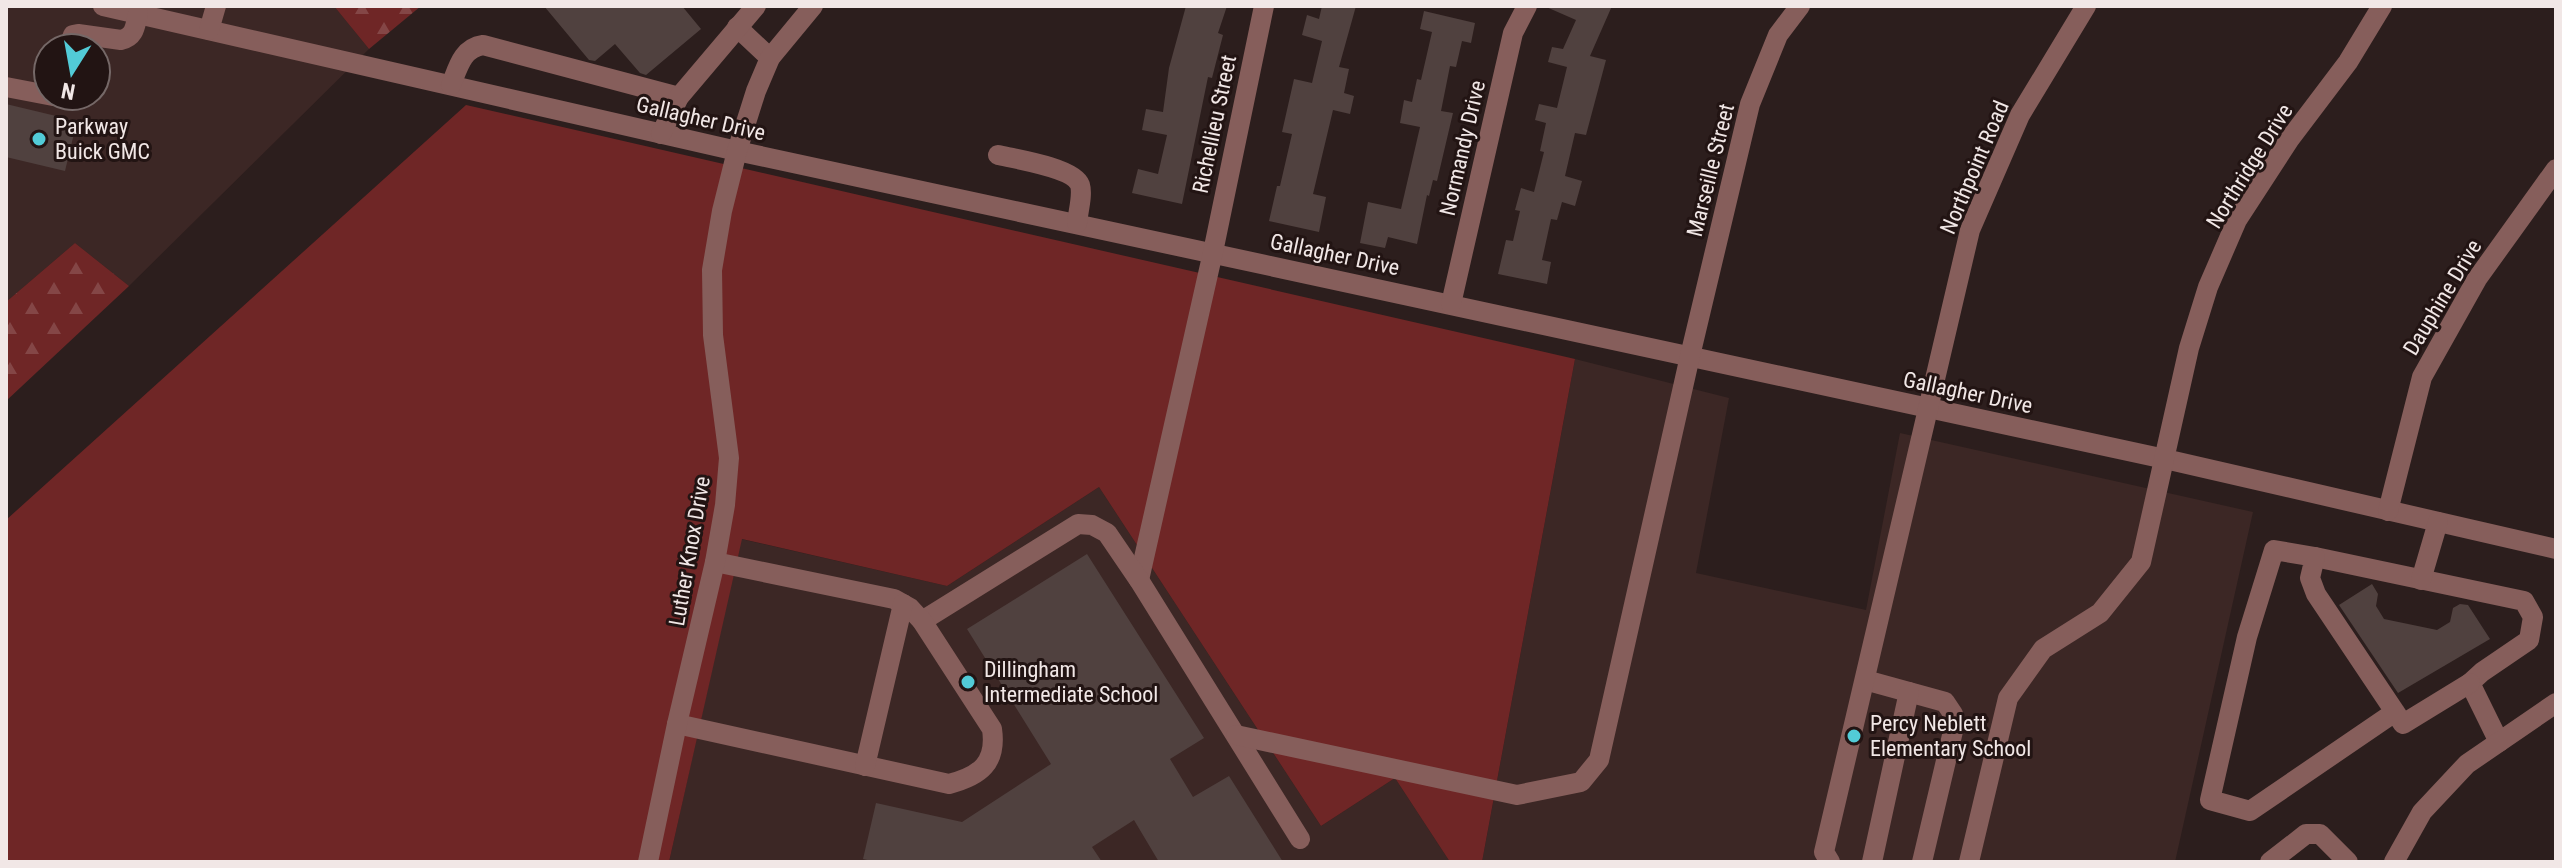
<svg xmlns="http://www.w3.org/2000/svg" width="2562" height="868" font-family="'Roboto Condensed',sans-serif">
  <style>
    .built { fill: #3c2725; fill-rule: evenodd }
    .grass { fill: #6f2626 }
    .forest { fill: url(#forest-firs) }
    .building { fill: #50413f }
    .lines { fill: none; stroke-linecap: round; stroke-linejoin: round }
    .minor { stroke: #865e5b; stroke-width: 20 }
    .poi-dot { fill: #52cbd7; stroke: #221413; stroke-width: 3 }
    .labels { text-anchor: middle; stroke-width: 6; stroke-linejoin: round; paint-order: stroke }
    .street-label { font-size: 22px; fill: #f1e7e6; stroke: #221413 }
    .poi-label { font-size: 22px; fill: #f1e7e6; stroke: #221413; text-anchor: start }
  </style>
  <defs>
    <pattern id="forest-firs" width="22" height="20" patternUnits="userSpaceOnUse" patternTransform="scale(2)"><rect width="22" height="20" fill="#6f2626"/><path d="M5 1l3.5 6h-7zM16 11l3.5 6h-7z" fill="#844646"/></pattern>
  </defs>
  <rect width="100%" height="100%" fill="#2c1e1d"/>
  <g class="built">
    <path d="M6,6H334L369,49L129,286L75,243L6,302ZM48,48H96V96H48Z"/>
    <path d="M1575,359L1729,398L1696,573L1866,610L1900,433L2253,512L2175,862H1482Z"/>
    <path d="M1099,487L1321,826L1395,778L1450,862H669L741,539L947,586Z"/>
  </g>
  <path class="grass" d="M466,105L1575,359L1482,862H1450L1395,778L1321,826L1099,487L947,586L742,539L669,862H6V520Z"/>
  <g class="forest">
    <path d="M334,6H421L369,49Z"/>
    <path d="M75,243L129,286L6,401V302Z"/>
  </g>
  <g class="building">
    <path d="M544,6H682L701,29L646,75L640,73L615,44L595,61L589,60Z"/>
    <path d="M1186,6H1227L1218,33L1223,35L1212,78L1208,77L1182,204L1132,193L1138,169L1158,174L1167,135L1142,130L1146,109L1163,112L1169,68Z"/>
    <path d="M1322,6H1356L1339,67L1349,69L1344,93L1354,96L1350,114L1333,110L1313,194L1326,197L1319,232L1269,221L1277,186H1280L1292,134L1282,132L1294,79L1312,83L1322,41L1302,35L1307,15L1319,19Z"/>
    <path d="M1544,6H1612L1590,56L1606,60L1586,135L1575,133L1565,176L1582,181L1575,206L1562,202L1557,220L1551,219L1542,260L1551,262L1547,284L1498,274L1506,240L1513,241L1520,211L1515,210L1521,188L1534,192L1544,152L1540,151L1546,123L1535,120L1539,104L1557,108L1567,67L1548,62L1552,47L1563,49L1576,20Z"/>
    <path d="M1424,11L1475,23L1471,43L1462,41L1456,67L1450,66L1441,111L1453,113L1437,181L1433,180L1429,196L1427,195L1417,244L1388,237L1385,248L1360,243L1368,202L1401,209L1420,127L1400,123L1404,100L1412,102L1417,79L1421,80L1432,32L1420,29Z"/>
    <path d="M6,104L77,121L65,171L6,157Z"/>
    <path d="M1087,554L1204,738L1170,759L1193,797L1229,776L1283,862H1159L1134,820L1092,847L1102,862H876L863,859L876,803L962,822L1051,764L967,629Z"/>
    <path d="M2372,584L2378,594L2376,606L2384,619L2437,630L2450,622L2453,608L2460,604L2468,605L2490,639L2398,693L2339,605Z"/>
  </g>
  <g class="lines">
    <g class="minor">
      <path d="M103,6L737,151L2165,459L2556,549"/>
      <path d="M737,27L770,58"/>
      <path d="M209,30L216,6"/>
      <path d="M68,48L73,35L78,34L121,40C135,37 135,26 138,14"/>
      <path d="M451,85C458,68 462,48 483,45L679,97"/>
      <path d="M6,87L53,96"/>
      <path d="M661,134L679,97L756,6"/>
      <path d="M998,155C1016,159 1074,168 1080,185C1083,195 1078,212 1077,223"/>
      <path d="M1451,304L1513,33L1527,6"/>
      <path d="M2388,511L2422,377L2477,279L2556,169"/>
      <path d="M2315,557L2524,601L2533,617L2529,640L2482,672L2470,683L2499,742"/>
      <path d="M1139,580L1213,252L1264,6"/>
      <path d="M2421,580L2438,522"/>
      <path d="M922,621L1078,524L1092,525L1107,533L1139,580L1300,839"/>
      <path d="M1865,680L1945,702L1953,714L1954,727L1922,862"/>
      <path d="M2395,712L2250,811L2210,800L2247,637L2274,550L2315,557L2310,578L2316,594L2395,712L2403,724L2470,683"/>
      <path d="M677,724L949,784C980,776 997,763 992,729L922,621L910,608L894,599L715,562"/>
      <path d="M1236,735L1517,795L1581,782L1599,760L1690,356L1750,104L1778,35L1800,6"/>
      <path d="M865,766L903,604"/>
      <path d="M648,862L677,724L715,562L725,505L729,458L713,335L712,270L722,211L737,151L756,91L770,58L813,6"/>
      <path d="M1830,862L1824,852L1970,230L2020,115L2086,6"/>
      <path d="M1872,862L1909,692"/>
      <path d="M1969,862L2008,698L2043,649L2100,613L2141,562L2189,348L2208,287L2237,220L2289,140L2348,62L2382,6"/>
      <path d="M2270,862L2306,834H2320L2348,862"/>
      <path d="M2394,862L2422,812L2467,764L2556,703"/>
    </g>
  </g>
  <g class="poi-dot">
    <circle cx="39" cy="139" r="8"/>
    <circle cx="968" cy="682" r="8"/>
    <circle cx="1854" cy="736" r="8"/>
  </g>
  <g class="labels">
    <g class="street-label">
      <text transform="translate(701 118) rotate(13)" y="8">Gallagher Drive</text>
      <text transform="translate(1214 124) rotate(-78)" y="8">Richellieu Street</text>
      <text transform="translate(1462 148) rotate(-77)" y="8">Normandy Drive</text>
      <text transform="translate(2249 166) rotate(-58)" y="8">Northridge Drive</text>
      <text transform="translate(1974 167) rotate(-67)" y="8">Northpoint Road</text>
      <text transform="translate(1710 170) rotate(-76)" y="8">Marseille Street</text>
      <text transform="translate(1335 254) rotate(12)" y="8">Gallagher Drive</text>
      <text transform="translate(2442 297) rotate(-59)" y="8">Dauphine Drive</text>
      <text transform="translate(1968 392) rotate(12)" y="8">Gallagher Drive</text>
      <text transform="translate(689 551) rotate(-80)" y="8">Luther Knox Drive</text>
    </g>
    <g class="poi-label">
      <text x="55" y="134">Parkway<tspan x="55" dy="25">Buick GMC</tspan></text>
      <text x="984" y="677">Dillingham<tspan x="984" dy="25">Intermediate School</tspan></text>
      <text x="1870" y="731">Percy Neblett<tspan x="1870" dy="25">Elementary School</tspan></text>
    </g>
  </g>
  <rect width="2562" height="868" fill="none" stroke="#f1e7e6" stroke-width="16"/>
  <g transform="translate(72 72) rotate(191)"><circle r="38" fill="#221413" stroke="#756867" stroke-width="2"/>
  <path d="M0-6L14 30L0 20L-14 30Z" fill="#52cbd7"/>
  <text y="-12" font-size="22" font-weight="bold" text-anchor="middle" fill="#f1e7e6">N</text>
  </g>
</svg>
